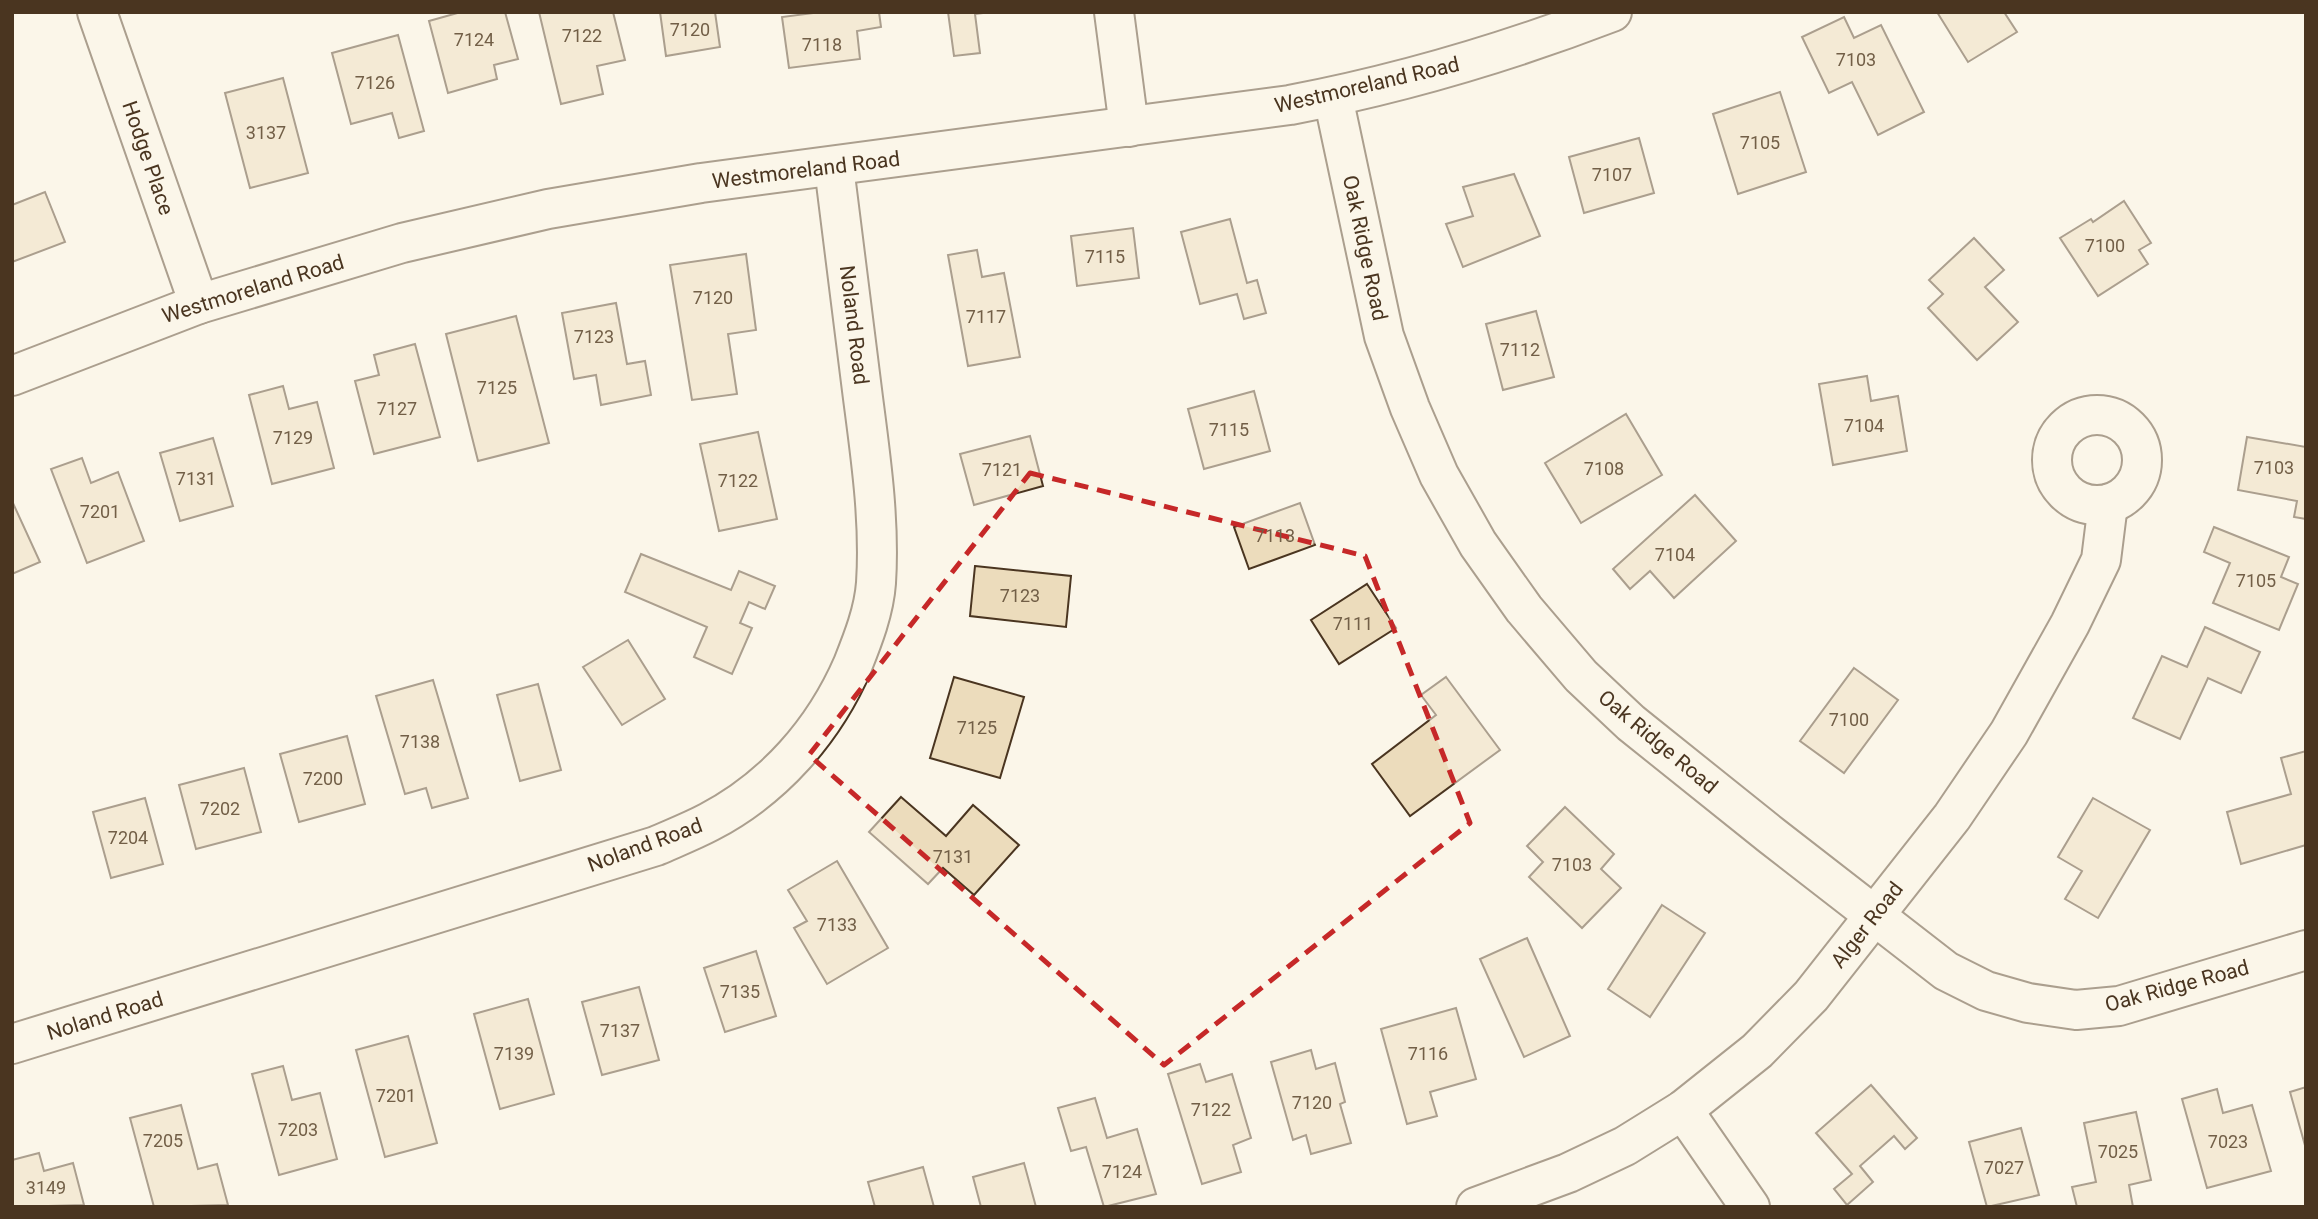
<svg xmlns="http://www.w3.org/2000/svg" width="2318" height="1219" font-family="Roboto,sans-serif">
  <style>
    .building { fill: #ecdcbc; stroke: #4a3520; stroke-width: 2 }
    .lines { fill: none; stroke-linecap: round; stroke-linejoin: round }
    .minor-casing { stroke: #4a3520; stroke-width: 42 }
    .minor { stroke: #fbf6e9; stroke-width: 38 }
    .marked { fill: none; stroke: #c62828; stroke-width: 5; stroke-dasharray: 14 9; stroke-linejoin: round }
    .labels { text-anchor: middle; stroke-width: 5; stroke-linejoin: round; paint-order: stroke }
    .number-label { font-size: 18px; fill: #725f47 }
    .street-label { font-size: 21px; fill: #4a3520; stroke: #fbf6e9 }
  </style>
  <rect width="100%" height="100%" fill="#fbf6e9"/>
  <g class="building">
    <path d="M461,12H505L518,59L494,65L497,79L448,93L429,21Z"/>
    <path d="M539,12H613L625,60L597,66L603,94L561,104Z"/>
    <path d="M660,12H715L720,47L666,56Z"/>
    <path d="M821,12H879L881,27L857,31L860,59L789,68L782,17Z"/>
    <path d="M948,12H991L975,14L980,53L954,56Z"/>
    <path d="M1937,12H2004L2017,32L1968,62Z"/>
    <path d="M1844,17L1854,38L1881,25L1924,112L1878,135L1852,82L1829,93L1802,37Z"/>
    <path d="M398,35L424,131L399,138L392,113L351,124L332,53Z"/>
    <path d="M283,78L308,173L250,188L225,93Z"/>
    <path d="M1780,92L1806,172L1738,194L1713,114Z"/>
    <path d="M1639,138L1654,193L1584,213L1569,157Z"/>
    <path d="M1514,174L1540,236L1463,267L1446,224L1473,216L1463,187Z"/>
    <path d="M45,192L65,242L12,262V205Z"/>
    <path d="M2124,201L2151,243L2139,250L2148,264L2098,296L2060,238L2091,219L2093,222Z"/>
    <path d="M1230,219L1247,283L1257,280L1266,313L1244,319L1237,294L1200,304L1181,232Z"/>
    <path d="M1133,228L1139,278L1077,286L1071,236Z"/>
    <path d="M1974,238L2004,270L1985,287L2018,322L1977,360L1928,308L1943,294L1929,280Z"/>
    <path d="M977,250L982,277L1004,273L1020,357L968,366L948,255Z"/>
    <path d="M746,254L756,330L728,334L737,394L692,400L670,265Z"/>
    <path d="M616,303L627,364L645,361L651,395L601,405L596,375L574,379L562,313Z"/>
    <path d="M1536,311L1554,377L1503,390L1486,324Z"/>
    <path d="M516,316L549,443L478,461L446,334Z"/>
    <path d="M415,344L440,437L374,454L355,381L379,375L374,355Z"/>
    <path d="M1867,376L1871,401L1898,396L1907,451L1833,465L1819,384Z"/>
    <path d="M283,386L289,409L317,402L334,468L272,484L249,395Z"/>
    <path d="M1254,391L1270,451L1204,469L1188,409Z"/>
    <path d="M1626,414L1662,475L1581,523L1545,463Z"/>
    <path d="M758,432L777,519L719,531L700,444Z"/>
    <path d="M1030,436L1043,486L974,505L960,454Z"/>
    <path d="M2247,437L2306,447V519L2294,517L2297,501L2238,490Z"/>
    <path d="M213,438L233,506L180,521L160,453Z"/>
    <path d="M82,458L91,483L118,472L144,541L87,563L51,469Z"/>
    <path d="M1695,495L1736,541L1674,598L1650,571L1630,589L1613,569Z"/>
    <path d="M12,501L40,562L12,574Z"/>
    <path d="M1300,503L1315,545L1249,569L1234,527Z"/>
    <path d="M2214,527L2289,557L2281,577L2298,584L2279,630L2213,603L2230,563L2204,552Z"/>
    <path d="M641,554L731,590L739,571L775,586L765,609L749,602L740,623L752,628L732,674L694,657L707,627L625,592Z"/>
    <path d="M975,566L1071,576L1066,627L970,616Z"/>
    <path d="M1367,584L1396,628L1339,664L1311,620Z"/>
    <path d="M2205,627L2260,652L2241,693L2208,678L2180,739L2133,718L2162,656L2187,667Z"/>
    <path d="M628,640L665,699L622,725L583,667Z"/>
    <path d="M1854,668L1898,700L1844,773L1800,741Z"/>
    <path d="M954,677L1024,697L1000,778L930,758Z"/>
    <path d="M1446,677L1500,750L1410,816L1372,764L1436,715L1421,695Z"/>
    <path d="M433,680L468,798L432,808L426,788L405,794L376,696Z"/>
    <path d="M538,684L561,770L520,781L497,695Z"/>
    <path d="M347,736L365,804L299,822L280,754Z"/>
    <path d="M2306,751V845L2241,864L2227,812L2291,794L2281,758Z"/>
    <path d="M244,768L261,832L196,849L179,785Z"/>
    <path d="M901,797L946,836L973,805L1019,845L974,895L943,868L928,884L869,832Z"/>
    <path d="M145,798L163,864L111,878L93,812Z"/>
    <path d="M2093,798L2150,830L2098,918L2065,899L2082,871L2058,857Z"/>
    <path d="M1565,807L1614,854L1601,869L1621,888L1582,928L1529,877L1543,862L1527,846Z"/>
    <path d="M837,861L888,948L827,984L794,928L807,921L788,890Z"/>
    <path d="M1662,905L1705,933L1650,1017L1608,989Z"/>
    <path d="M1527,938L1570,1036L1524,1057L1480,959Z"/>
    <path d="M756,951L776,1016L725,1032L704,968Z"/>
    <path d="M639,987L659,1060L602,1075L582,1002Z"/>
    <path d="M528,999L554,1094L500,1109L474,1014Z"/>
    <path d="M1456,1008L1476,1079L1430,1092L1437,1116L1407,1124L1381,1029Z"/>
    <path d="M408,1036L437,1143L385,1157L356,1050Z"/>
    <path d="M1311,1050L1316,1069L1335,1063L1345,1102L1340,1104L1351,1143L1311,1154L1306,1135L1293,1140L1271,1062Z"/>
    <path d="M1200,1064L1206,1082L1232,1074L1251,1138L1233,1145L1241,1172L1202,1184L1168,1074Z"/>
    <path d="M283,1066L292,1100L320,1093L337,1159L279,1175L252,1074Z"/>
    <path d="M1871,1085L1917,1138L1905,1149L1894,1136L1860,1166L1873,1182L1847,1205L1834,1189L1852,1174L1816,1133Z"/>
    <path d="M2306,1087V1149L2290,1092Z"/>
    <path d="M2217,1089L2223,1113L2252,1105L2271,1171L2207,1188L2182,1099Z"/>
    <path d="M1095,1098L1107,1138L1137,1129L1156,1194L1104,1207L1086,1147L1071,1151L1058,1108Z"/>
    <path d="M181,1105L198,1169L217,1164L228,1205L154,1207L130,1118Z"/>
    <path d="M2136,1112L2151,1180L2129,1185L2133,1207H2077L2072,1187L2096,1182L2084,1123Z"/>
    <path d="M2021,1128L2039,1195L1987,1207L1969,1142Z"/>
    <path d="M39,1153L44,1171L73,1163L84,1205L12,1207V1160Z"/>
    <path d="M1024,1163L1036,1207H981L973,1177Z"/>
    <path d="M923,1167L934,1207H875L868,1182Z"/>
  </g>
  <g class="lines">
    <defs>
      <g id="minor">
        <path d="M97,12L199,304"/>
        <path d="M1114,12L1129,127"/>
        <path d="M1333,97L1384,336L1410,408L1439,475L1478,544L1524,609L1581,676L1631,723L1772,836L1946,971L1986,991L2028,1003L2076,1010L2119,1006L2306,950"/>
        <path d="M12,376L199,304L402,243L548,209L701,183L1290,105C1400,84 1508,52 1612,12"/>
        <circle cx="2097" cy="460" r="45"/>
        <path d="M12,1044L656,846C674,838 692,831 709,822C774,788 824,731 853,664C863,639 874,611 876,583C880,522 871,459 863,398C854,321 844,244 834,167"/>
        <path d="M1683,1110L1750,1207"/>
        <path d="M1476,1207L1568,1173L1625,1146L1683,1110L1757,1051L1811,996L1952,817L2009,733L2070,624L2101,560L2108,504"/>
      </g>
    </defs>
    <use href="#minor" class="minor-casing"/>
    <use href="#minor" class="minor"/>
  </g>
  <path d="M0 0H2318V1219H0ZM1030,473L1365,556L1470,823L1164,1065L809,755Z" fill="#fbf6e9" fill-opacity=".55" fill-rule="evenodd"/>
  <path class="marked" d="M1030,473L1365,556L1470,823L1164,1065L809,755Z"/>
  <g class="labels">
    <g class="number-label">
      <text x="690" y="36">7120</text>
      <text x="582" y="42">7122</text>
      <text x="474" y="46">7124</text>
      <text x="822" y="51">7118</text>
      <text x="1856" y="66">7103</text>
      <text x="375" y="89">7126</text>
      <text x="266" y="139">3137</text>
      <text x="1760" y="149">7105</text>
      <text x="1612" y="181">7107</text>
      <text x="2105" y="252">7100</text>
      <text x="1105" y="263">7115</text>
      <text x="713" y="304">7120</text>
      <text x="986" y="323">7117</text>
      <text x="594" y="343">7123</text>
      <text x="1520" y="356">7112</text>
      <text x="497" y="394">7125</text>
      <text x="397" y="415">7127</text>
      <text x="1864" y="432">7104</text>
      <text x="1229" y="436">7115</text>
      <text x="293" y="444">7129</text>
      <text x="2274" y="474">7103</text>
      <text x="1604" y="475">7108</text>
      <text x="1002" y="476">7121</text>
      <text x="196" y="485">7131</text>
      <text x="738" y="487">7122</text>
      <text x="100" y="518">7201</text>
      <text x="1275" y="542">7113</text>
      <text x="1675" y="561">7104</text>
      <text x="2256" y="587">7105</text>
      <text x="1020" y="602">7123</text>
      <text x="1353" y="630">7111</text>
      <text x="1849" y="726">7100</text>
      <text x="977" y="734">7125</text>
      <text x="420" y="748">7138</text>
      <text x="323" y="785">7200</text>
      <text x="220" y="815">7202</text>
      <text x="128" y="844">7204</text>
      <text x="953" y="863">7131</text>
      <text x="1572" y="871">7103</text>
      <text x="837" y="931">7133</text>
      <text x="740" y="998">7135</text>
      <text x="620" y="1037">7137</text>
      <text x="514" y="1060">7139</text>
      <text x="1428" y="1060">7116</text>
      <text x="396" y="1102">7201</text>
      <text x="1312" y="1109">7120</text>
      <text x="1211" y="1116">7122</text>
      <text x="298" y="1136">7203</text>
      <text x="163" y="1147">7205</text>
      <text x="2228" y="1148">7023</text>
      <text x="2118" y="1158">7025</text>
      <text x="2004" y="1174">7027</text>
      <text x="1122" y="1178">7124</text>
      <text x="46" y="1194">3149</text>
    </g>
    <g class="street-label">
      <text transform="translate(1367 85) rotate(-13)" y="7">Westmoreland Road</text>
      <text transform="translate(148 158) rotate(71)" y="7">Hodge Place</text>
      <text transform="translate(806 170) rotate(-7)" y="7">Westmoreland Road</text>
      <text transform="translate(1365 248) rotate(78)" y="7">Oak Ridge Road</text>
      <text transform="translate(253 289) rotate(-17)" y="7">Westmoreland Road</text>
      <text transform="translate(854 325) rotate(83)" y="7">Noland Road</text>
      <text transform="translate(1658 742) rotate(40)" y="7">Oak Ridge Road</text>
      <text transform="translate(645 845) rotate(-20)" y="7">Noland Road</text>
      <text transform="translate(1867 925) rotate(-52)" y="7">Alger Road</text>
      <text transform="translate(2177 986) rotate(-15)" y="7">Oak Ridge Road</text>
      <text transform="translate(105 1016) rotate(-17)" y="7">Noland Road</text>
    </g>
  </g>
  <rect width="2318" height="1219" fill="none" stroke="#4a3520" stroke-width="28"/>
</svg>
